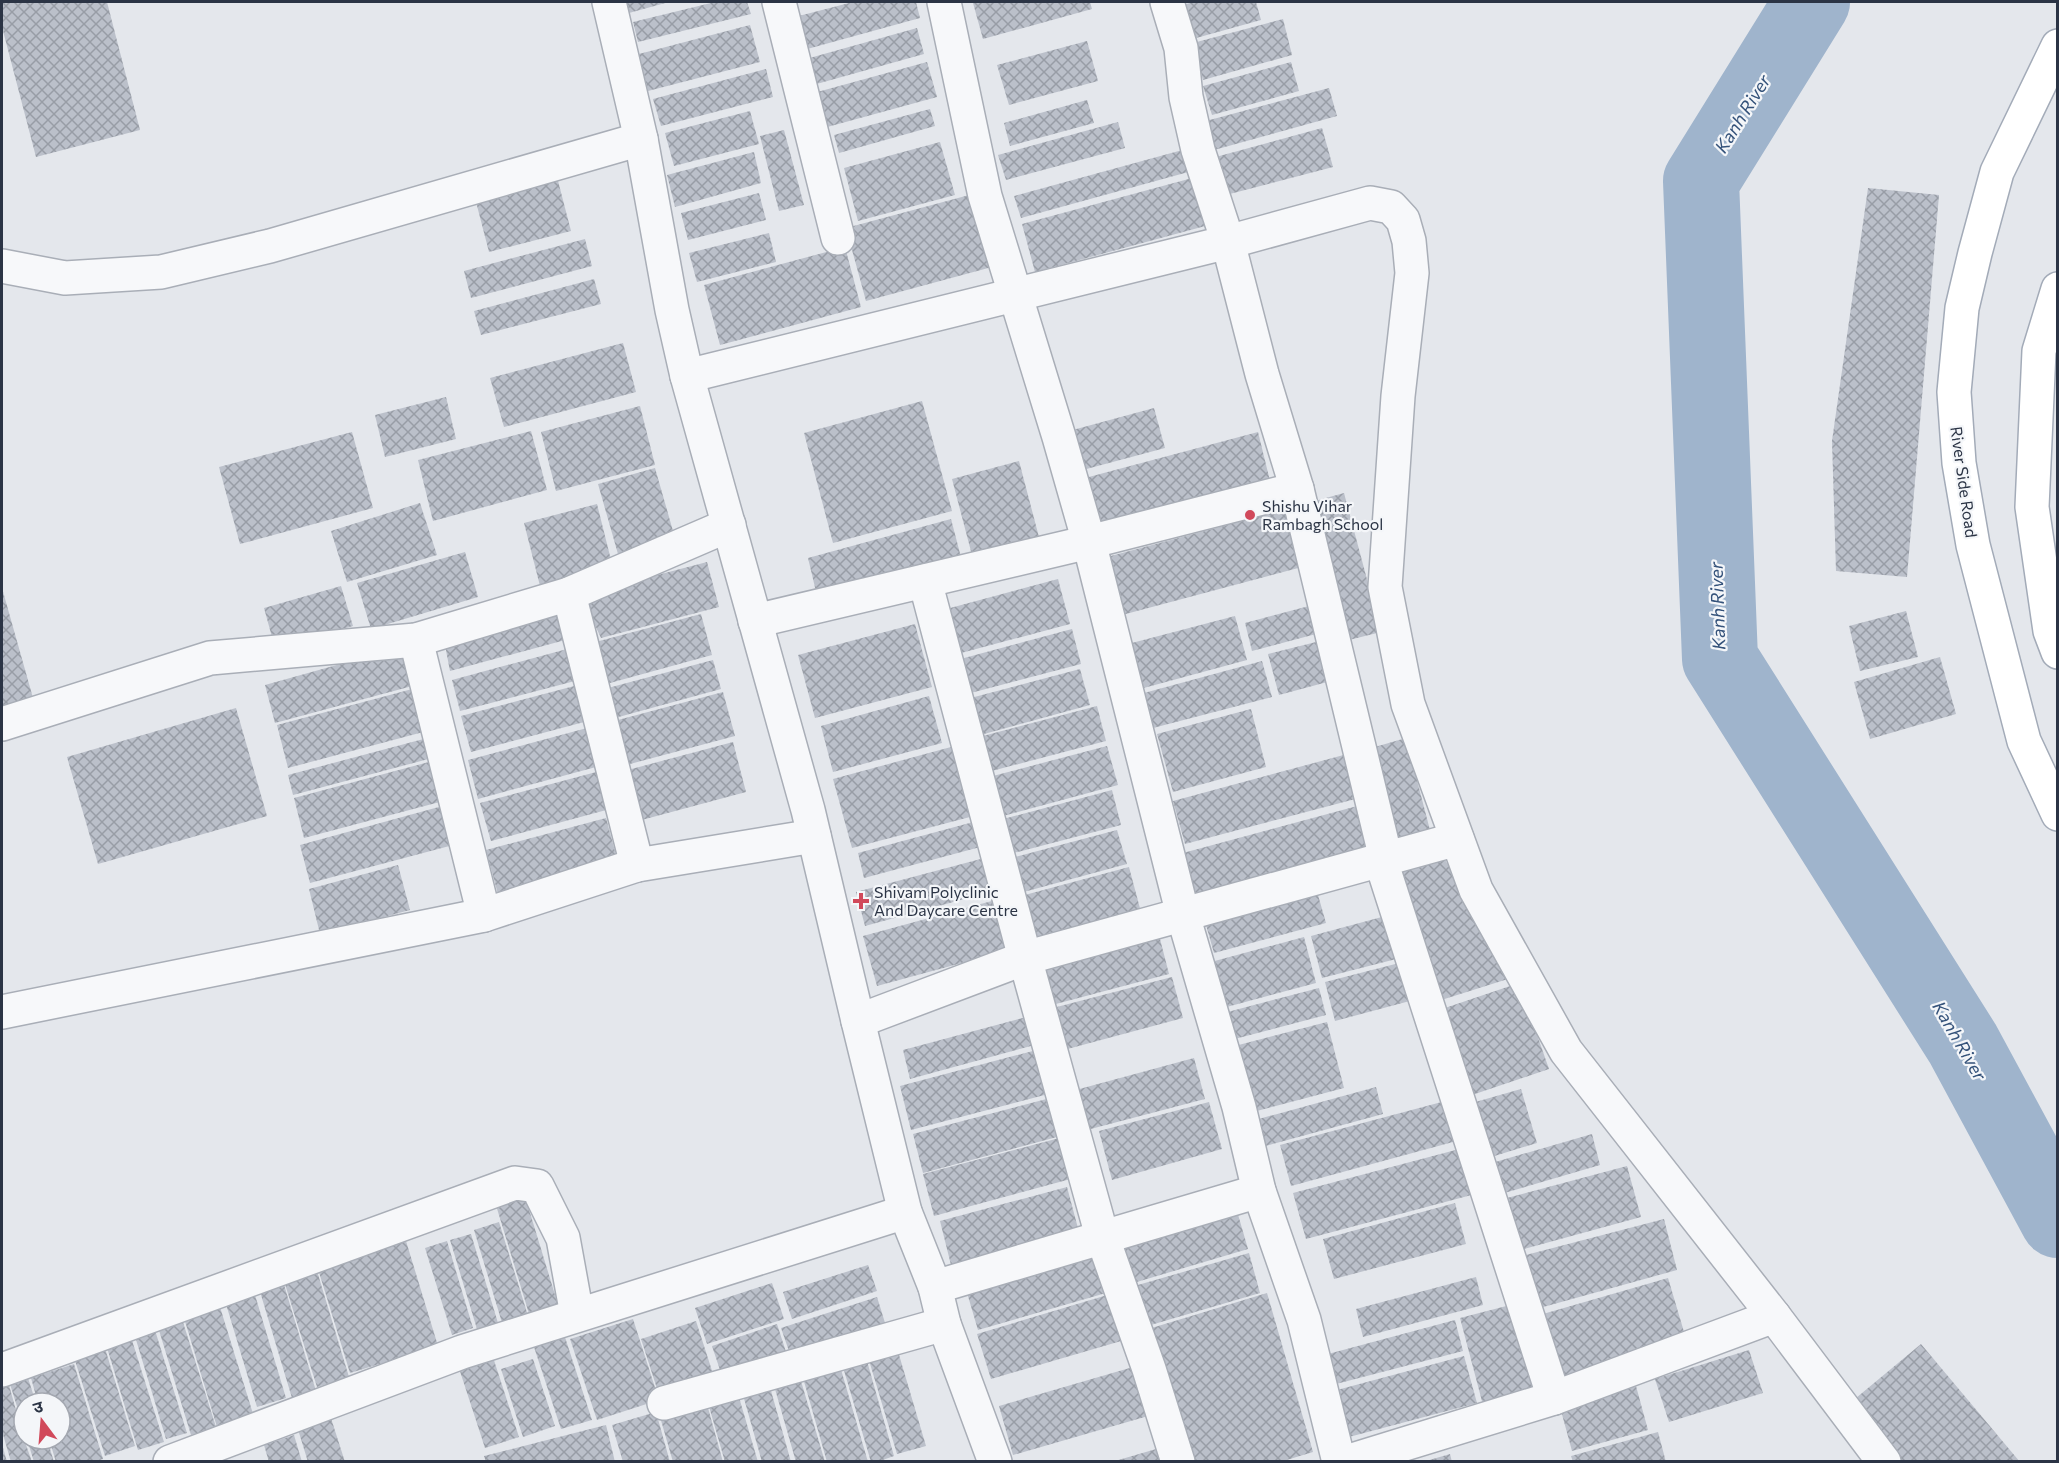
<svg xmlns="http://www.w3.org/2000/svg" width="2059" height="1463" font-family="Commissioner,'Noto Sans Devanagari',sans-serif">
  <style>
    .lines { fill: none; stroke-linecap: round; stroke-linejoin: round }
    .river { stroke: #9fb4cc; stroke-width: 76 }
    .building { fill: url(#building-cross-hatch) }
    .minor-casing { stroke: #a9aeb7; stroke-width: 36 }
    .major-casing { stroke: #a3abb8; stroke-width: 36 }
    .minor { stroke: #f7f8fa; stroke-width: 33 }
    .major { stroke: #fff; stroke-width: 33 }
    .poi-dot { fill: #d1495b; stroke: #f4f6f9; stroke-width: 2 }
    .labels { text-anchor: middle; stroke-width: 4.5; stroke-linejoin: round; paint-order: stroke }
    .street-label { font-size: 16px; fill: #2b3445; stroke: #f4f6f9 }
    .poi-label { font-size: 16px; fill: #2b3445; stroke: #f4f6f9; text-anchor: start }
    .water-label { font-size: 18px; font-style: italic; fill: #34527a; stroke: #f4f6f9 }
  </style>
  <defs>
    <pattern id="building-cross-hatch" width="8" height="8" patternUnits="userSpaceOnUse" patternTransform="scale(1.5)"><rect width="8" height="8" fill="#bbc0ca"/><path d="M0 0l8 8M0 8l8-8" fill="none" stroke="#989da6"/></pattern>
  </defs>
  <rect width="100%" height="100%" fill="#e4e7ec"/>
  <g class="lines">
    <path class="river" d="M1812,2L1701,181L1720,659L1963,1044L2058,1220"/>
  </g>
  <g class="building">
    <path d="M2,2H107L140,130L36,157L2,27Z"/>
    <path d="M626,2H669L629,13Z"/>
    <path d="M715,2H747L751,14L638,42L633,22Z"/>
    <path d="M853,2H916L920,18L800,51L791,18Z"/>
    <path d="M977,2H1090L1092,9L983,39L973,3Z"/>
    <path d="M1194,2H1256L1261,20L1189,40L1179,6Z"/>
    <path d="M1283,19L1292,55L1203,80L1193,43Z"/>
    <path d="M750,25L760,62L648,91L639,54Z"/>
    <path d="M917,28L924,54L813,85L806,59Z"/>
    <path d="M1087,41L1098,81L1009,105L997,65Z"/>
    <path d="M927,62L937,97L820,129L810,94Z"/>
    <path d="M1291,62L1299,91L1212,115L1203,86Z"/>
    <path d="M766,69L773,97L661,126L653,99Z"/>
    <path d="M1329,88L1337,116L1214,150L1206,121Z"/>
    <path d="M1087,100L1094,123L1010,146L1004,123Z"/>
    <path d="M930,109L935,126L839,153L834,135Z"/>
    <path d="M750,111L759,144L674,166L665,133Z"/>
    <path d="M1118,122L1125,148L1006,180L998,155Z"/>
    <path d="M1322,128L1333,167L1222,196L1212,158Z"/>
    <path d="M784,130L804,205L779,211L760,136Z"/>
    <path d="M940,142L955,195L858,221L844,168Z"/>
    <path d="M1186,149L1192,171L1021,218L1014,196Z"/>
    <path d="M754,152L761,183L675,207L667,175Z"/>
    <path d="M557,177L571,231L489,252L475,198Z"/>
    <path d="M1196,177L1209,225L1035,272L1022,224Z"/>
    <path d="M1868,188L1939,195L1907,577L1836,571L1832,441Z"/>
    <path d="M759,193L766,220L688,240L681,213Z"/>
    <path d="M973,194L992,267L866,301L846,228Z"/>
    <path d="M769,233L776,262L697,282L689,253Z"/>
    <path d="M585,239L592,266L471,298L464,271Z"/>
    <path d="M845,247L861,307L720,345L704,285Z"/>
    <path d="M594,279L601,304L481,335L474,311Z"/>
    <path d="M623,343L636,392L504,427L490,378Z"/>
    <path d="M446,397L456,439L385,457L375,415Z"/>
    <path d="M922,401L952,511L833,543L804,433Z"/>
    <path d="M640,406L655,465L556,491L541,432Z"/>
    <path d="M1154,408L1165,448L1079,471L1069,431Z"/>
    <path d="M531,431L547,490L433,521L418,460Z"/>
    <path d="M352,432L373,508L240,544L219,467Z"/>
    <path d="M1258,432L1271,485L1098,531L1085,478Z"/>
    <path d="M1019,461L1040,541L973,559L952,479Z"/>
    <path d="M655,468L675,538L618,554L598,484Z"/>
    <path d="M1344,493L1381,632L1341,642L1304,504Z"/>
    <path d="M420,503L437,555L347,582L331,531Z"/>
    <path d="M597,504L613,568L540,586L524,523Z"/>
    <path d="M1287,509L1302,567L1122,615L1107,557Z"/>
    <path d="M951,519L962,561L818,600L808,558Z"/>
    <path d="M465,552L478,597L371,629L357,583Z"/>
    <path d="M707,562L719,607L601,638L581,595Z"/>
    <path d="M1058,579L1070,624L950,656L939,611Z"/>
    <path d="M341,586L353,626L275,648L264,608Z"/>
    <path d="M2,588L33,698L2,707Z"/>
    <path d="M558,600L569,639L450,671L443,635Z"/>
    <path d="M1309,606L1316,634L1252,651L1245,623Z"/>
    <path d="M1906,611L1918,657L1860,671L1849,626Z"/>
    <path d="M701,614L712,655L599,686L588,644Z"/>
    <path d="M1235,616L1247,660L1140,689L1128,644Z"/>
    <path d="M915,624L932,687L815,718L798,655Z"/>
    <path d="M1072,629L1081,664L963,695L953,661Z"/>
    <path d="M1320,641L1331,681L1279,695L1268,654Z"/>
    <path d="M405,646L416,685L275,723L265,685Z"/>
    <path d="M567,649L575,681L460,711L452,680Z"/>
    <path d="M1940,657L1956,714L1870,739L1854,682Z"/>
    <path d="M713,660L721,689L615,718L608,688Z"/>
    <path d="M1262,661L1272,697L1153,728L1144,693Z"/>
    <path d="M1080,669L1090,705L973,737L963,700Z"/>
    <path d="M578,685L588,721L471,752L461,716Z"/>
    <path d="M416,688L427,731L288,768L277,725Z"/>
    <path d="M723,692L735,736L615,768L603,724Z"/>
    <path d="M929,696L942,743L833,772L821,726Z"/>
    <path d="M1097,706L1106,741L988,772L979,737Z"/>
    <path d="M236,708L267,816L98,864L67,757Z"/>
    <path d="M1251,709L1266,767L1173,792L1157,734Z"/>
    <path d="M587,728L596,767L478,799L468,760Z"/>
    <path d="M431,737L436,757L293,795L288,775Z"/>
    <path d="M1406,738L1431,834L1393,844L1368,749Z"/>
    <path d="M733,742L746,792L638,821L624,771Z"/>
    <path d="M1107,746L1118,785L999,817L989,777Z"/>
    <path d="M951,747L970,817L852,848L833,779Z"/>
    <path d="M1351,753L1363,797L1185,844L1173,801Z"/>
    <path d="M440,759L451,799L304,838L294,798Z"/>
    <path d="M600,771L610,809L491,841L480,803Z"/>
    <path d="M1112,790L1121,825L1006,855L996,821Z"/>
    <path d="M446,805L457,844L310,883L300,845Z"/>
    <path d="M1361,805L1375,858L1197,905L1183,853Z"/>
    <path d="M606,818L619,866L499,898L486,850Z"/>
    <path d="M977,821L984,846L864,878L858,853Z"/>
    <path d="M1117,830L1127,864L1020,893L1011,858Z"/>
    <path d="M1442,855L1484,923L1511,978L1435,1002L1398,870Z"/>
    <path d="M992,856L1001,889L865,926L856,892Z"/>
    <path d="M398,865L410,910L320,934L309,889Z"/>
    <path d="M1129,867L1142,916L1033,944L1021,896Z"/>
    <path d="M1318,895L1326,923L1214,953L1206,925Z"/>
    <path d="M1003,898L1017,948L877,986L863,936Z"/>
    <path d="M1393,914L1404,957L1322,978L1311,936Z"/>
    <path d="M1159,935L1169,974L1052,1005L1042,967Z"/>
    <path d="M1304,937L1316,983L1223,1008L1211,962Z"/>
    <path d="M1411,960L1421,998L1335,1021L1325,982Z"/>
    <path d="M1172,977L1183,1018L1060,1051L1049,1009Z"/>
    <path d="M1519,983L1549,1069L1472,1095L1442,1009Z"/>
    <path d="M1319,988L1326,1015L1227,1041L1220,1014Z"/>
    <path d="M1034,1015L1042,1043L910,1079L903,1050Z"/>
    <path d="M1327,1022L1344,1088L1249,1113L1231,1047Z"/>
    <path d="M1044,1048L1056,1092L911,1130L900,1086Z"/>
    <path d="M1194,1058L1205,1099L1083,1131L1072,1091Z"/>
    <path d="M1376,1087L1383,1114L1262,1147L1255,1120Z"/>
    <path d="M1521,1089L1537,1143L1488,1158L1472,1103Z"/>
    <path d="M1058,1096L1068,1134L923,1173L913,1134Z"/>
    <path d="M1453,1099L1464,1139L1291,1186L1280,1145Z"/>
    <path d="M1209,1102L1222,1149L1112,1180L1099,1131Z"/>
    <path d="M1592,1134L1600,1165L1494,1196L1485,1165Z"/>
    <path d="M1067,1136L1078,1177L934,1216L923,1174Z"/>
    <path d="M1467,1147L1479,1193L1306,1239L1293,1193Z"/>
    <path d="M1627,1166L1641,1217L1517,1251L1503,1199Z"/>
    <path d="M1067,1187L1079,1232L951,1265L940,1221Z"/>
    <path d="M524,1193L559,1308L530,1317L495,1202Z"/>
    <path d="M1455,1203L1466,1244L1334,1279L1323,1239Z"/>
    <path d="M1237,1211L1248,1249L1130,1284L1118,1246Z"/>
    <path d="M1664,1219L1677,1270L1536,1309L1522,1256Z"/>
    <path d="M499,1222L529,1319L503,1326L474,1230Z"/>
    <path d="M471,1234L498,1323L477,1329L450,1240Z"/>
    <path d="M406,1241L438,1346L350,1373L318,1269Z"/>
    <path d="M447,1241L473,1328L452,1335L425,1248Z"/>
    <path d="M1093,1249L1106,1293L978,1330L965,1286Z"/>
    <path d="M1249,1253L1260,1293L1144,1327L1131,1287Z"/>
    <path d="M868,1265L877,1291L792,1319L783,1292Z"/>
    <path d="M317,1271L349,1377L317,1387L284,1281Z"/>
    <path d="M1476,1277L1483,1305L1363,1337L1356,1309Z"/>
    <path d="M282,1278L316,1391L292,1398L258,1285Z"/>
    <path d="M1668,1278L1687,1342L1554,1380L1536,1316Z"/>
    <path d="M772,1283L784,1319L707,1344L695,1308Z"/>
    <path d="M1114,1293L1128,1339L991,1379L977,1334Z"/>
    <path d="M1267,1293L1313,1452L1280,1462H1184L1145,1330Z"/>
    <path d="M255,1295L286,1398L257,1407L226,1304Z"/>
    <path d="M877,1297L886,1326L791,1357L781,1328Z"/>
    <path d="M1518,1303L1541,1389L1483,1405L1460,1318Z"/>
    <path d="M220,1307L254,1417L217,1427L184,1318Z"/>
    <path d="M182,1319L216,1427L191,1435L158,1327Z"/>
    <path d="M633,1319L659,1400L597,1420L570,1339Z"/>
    <path d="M1455,1320L1463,1351L1336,1384L1328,1354Z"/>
    <path d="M696,1321L715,1380L660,1398L641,1339Z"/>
    <path d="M777,1324L788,1358L723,1379L712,1346Z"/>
    <path d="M154,1327L187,1433L166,1439L134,1333Z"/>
    <path d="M562,1328L592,1420L561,1429L531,1338Z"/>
    <path d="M130,1334L164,1442L138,1450L105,1341Z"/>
    <path d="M1921,1344L2020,1462H1900L1850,1403Z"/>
    <path d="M104,1345L135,1446L105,1456L73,1354Z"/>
    <path d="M490,1348L519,1437L485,1448L456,1359Z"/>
    <path d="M897,1348L926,1446L897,1454L868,1357Z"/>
    <path d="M1749,1350L1763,1393L1669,1422L1655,1379Z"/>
    <path d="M1464,1356L1477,1403L1349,1437L1337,1390Z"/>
    <path d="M533,1359L555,1426L523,1437L501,1369Z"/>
    <path d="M867,1361L894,1456L877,1462H871L843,1367Z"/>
    <path d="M74,1364L103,1459L93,1462H56L49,1439H60V1403H38L31,1378Z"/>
    <path d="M1140,1365L1155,1414L1013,1455L999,1406Z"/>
    <path d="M840,1366L868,1462H827L803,1378Z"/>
    <path d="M28,1378L36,1403H24L23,1426L10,1384Z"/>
    <path d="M768,1380L791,1462H762L741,1388Z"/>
    <path d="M801,1381L825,1462H796L775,1389Z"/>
    <path d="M9,1385L24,1439L32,1462H11L2,1431V1388Z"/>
    <path d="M1636,1386L1648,1430L1572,1451L1560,1407Z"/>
    <path d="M736,1387L758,1462H725L706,1396Z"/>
    <path d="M705,1397L723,1462H673L658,1410Z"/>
    <path d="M329,1412L345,1462H308L296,1423Z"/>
    <path d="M656,1412L670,1462H623L612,1425Z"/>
    <path d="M606,1425L615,1462H486L484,1456Z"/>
    <path d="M1658,1432L1666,1462H1573L1571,1456Z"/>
    <path d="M294,1435L302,1462H269L264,1445Z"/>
    <path d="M27,1439H47L54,1462H34Z"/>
    <path d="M2,1444L7,1462H2Z"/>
    <path d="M1163,1447L1167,1462H1115V1461Z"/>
    <path d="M1450,1454L1452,1462H1426V1461Z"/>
  </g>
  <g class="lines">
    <defs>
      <g id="minor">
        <path d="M609,2L641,139L672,310L687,376L808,810L858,1021L905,1212L935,1287L944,1324L995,1462"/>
        <path d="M779,2L838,238"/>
        <path d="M944,2L985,196L1059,437L1089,542L1183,915L1239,1107L1259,1191L1304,1320L1339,1462"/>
        <path d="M1167,2L1181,48L1186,97L1198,150L1228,242L1262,374L1297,489L1386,859"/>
        <path d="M2,266L65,278L161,272L270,246L641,139"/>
        <path d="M687,376L1228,242L1370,203L1391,207L1403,220L1409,241L1412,273L1398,396L1385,587L1408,704L1476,890L1566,1051L1774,1316L1884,1462"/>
        <path d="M925,581L1025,958L1102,1236L1149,1369L1178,1462"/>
        <path d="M569,594L637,865"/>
        <path d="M755,621L1089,542L1297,489"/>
        <path d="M416,640L484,915"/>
        <path d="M2,724L210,658L416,640L569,594L729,525"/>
        <path d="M1381,861L1554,1398"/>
        <path d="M2,1012L484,915L637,865L814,836"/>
        <path d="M858,1021L1025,958L1457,839"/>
        <path d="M935,1287L1259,1191"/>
        <path d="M2,1370L515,1183L537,1186L563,1238L577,1315"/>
        <path d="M664,1403L944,1324"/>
        <path d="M170,1462L462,1352L905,1212"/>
        <path d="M1346,1462L1554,1398L1774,1316"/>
      </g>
      <g id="major">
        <path d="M2058,46L1997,172L1975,253L1962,308L1954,392L1959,463L1973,545L2024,741L2058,814"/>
        <path d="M2058,289L2039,351L2032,507L2050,631L2058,652"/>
      </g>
    </defs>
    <use href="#minor" class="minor-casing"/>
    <use href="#major" class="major-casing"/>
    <use href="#minor" class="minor"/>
    <use href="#major" class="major"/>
  </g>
  <g class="poi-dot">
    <circle cx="1250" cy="515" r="6"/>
    <path d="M858 892h6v6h6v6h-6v6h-6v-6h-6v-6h6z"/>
  </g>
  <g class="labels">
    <g class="street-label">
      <text transform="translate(1964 482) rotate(82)" y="6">River Side Road</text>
    </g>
    <g class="poi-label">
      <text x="1262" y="512">Shishu Vihar<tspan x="1262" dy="18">Rambagh School</tspan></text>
      <text x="874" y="898">Shivam Polyclinic<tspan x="874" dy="18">And Daycare Centre</tspan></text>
    </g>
    <g class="water-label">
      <text transform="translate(1743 114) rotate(-58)" y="6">Kanh River</text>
      <text transform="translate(1718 606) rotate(-92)" y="6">Kanh River</text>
      <text transform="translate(1959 1041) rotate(60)" y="6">Kanh River</text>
    </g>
  </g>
  <rect width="2059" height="1463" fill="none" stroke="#2b3445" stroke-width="6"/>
  <g transform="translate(42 1421) rotate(344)"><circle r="28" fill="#f4f6f9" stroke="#a4a8b1" stroke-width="1.5"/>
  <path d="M0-4.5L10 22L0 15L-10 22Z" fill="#d1495b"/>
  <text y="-9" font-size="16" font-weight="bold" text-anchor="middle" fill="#2b3445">उ</text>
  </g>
</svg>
